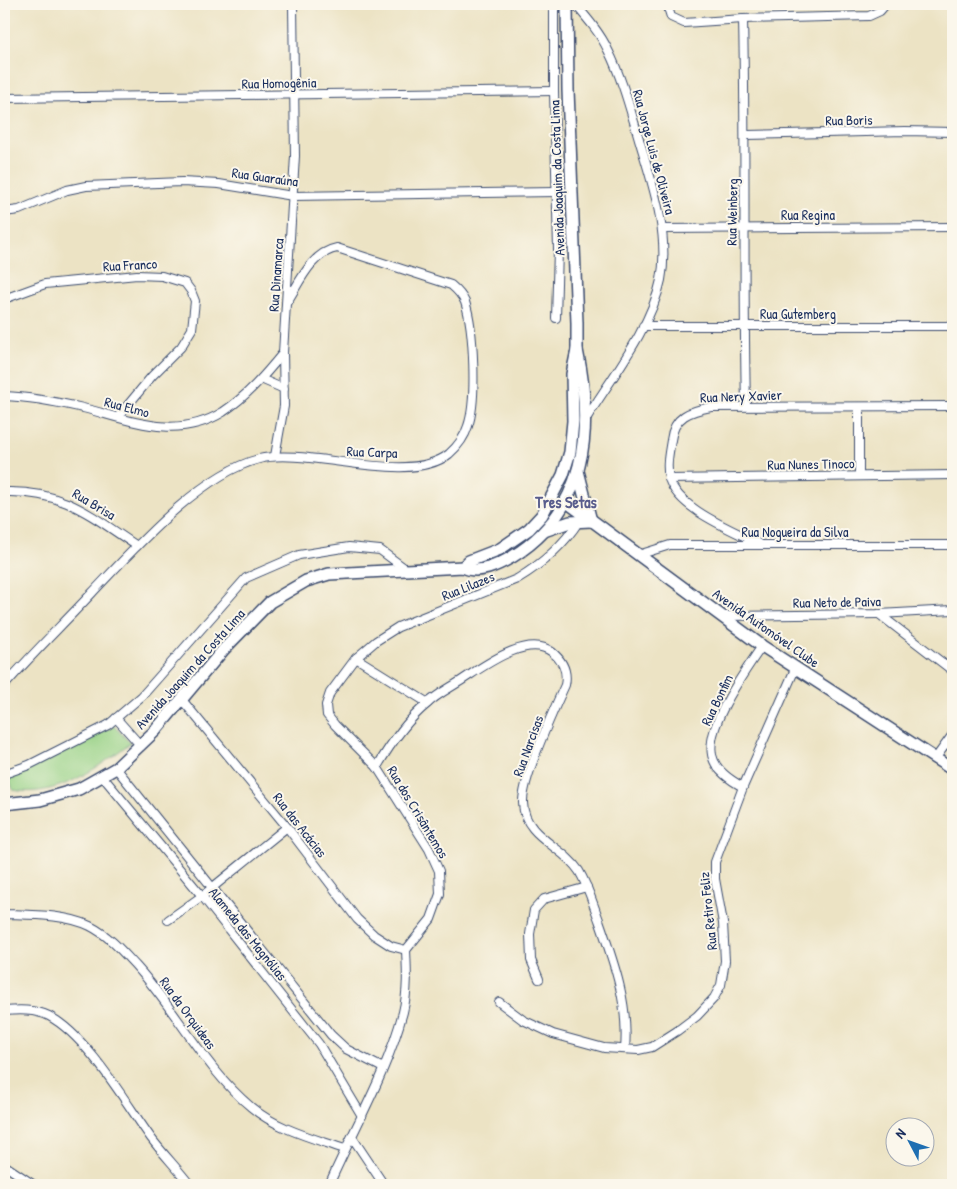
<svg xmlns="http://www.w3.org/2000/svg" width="957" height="1189" font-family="'Patrick Hand',sans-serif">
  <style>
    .green { fill: #97d185; stroke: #598072 }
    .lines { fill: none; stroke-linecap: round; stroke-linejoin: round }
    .street-casing { stroke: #3a4a6d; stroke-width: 10 }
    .primary-casing { stroke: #3a4a6d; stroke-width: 14 }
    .street { stroke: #fff; stroke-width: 8 }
    .primary { stroke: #fff; stroke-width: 11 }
    .labels { text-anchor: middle; stroke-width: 4; stroke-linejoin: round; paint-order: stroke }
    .street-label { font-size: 14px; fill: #1b2f5e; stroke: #fbf7ec }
    .quarter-label { font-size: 16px; font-weight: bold; fill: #595d8d; stroke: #fbf7ec }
  </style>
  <rect width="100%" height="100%" fill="#fbf7ec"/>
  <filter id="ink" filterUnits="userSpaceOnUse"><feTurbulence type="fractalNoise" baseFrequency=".02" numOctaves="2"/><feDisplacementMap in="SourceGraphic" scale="10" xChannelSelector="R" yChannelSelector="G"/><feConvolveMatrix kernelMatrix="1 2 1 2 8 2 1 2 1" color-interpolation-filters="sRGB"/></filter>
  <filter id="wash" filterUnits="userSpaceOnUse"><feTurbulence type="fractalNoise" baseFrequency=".0096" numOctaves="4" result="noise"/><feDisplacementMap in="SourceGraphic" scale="20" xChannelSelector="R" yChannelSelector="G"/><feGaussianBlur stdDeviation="1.12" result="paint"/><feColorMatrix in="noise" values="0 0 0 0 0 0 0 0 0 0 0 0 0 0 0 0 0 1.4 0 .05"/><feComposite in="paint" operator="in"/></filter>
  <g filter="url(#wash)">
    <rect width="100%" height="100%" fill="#ece3c4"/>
    <path class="green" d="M114,726L130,743C98,768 56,799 13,790L10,781L11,774Z"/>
  </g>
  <g filter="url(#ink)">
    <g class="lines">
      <defs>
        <g id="street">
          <path d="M554,4V91L558,250L556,318"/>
          <path d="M575,4C587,18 600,33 608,50C622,78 630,109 639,139C652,183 670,233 661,280C651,328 612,377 586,419"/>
          <path d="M667,4L671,17L684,23L743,19L869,16L880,11L886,4"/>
          <path d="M743,19C746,148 743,276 746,405"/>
          <path d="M4,98L554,91"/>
          <path d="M746,135L905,131L953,132"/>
          <path d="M4,212L19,210L67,190L86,186L182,182L219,184L293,196L557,192"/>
          <path d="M662,229L953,227"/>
          <path d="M4,299L45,284L137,275L162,276L185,283L191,291L195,301L192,329L181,347L152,376L118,417"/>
          <path d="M643,326H953"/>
          <path d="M261,379L284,389"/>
          <path d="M4,396C31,397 57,402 83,408C131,420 176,441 223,412C247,396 265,375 283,353"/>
          <path d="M275,456L284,406L283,353L295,156L293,4"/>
          <path d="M859,476V407"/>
          <path d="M669,479L953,475"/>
          <path d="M4,492C63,490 90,515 137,546"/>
          <path d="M760,544C733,530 677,509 669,478C666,465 669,453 671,440C674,416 690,411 711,407L953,406"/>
          <path d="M638,555L670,545H953"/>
          <path d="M879,614L953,671"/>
          <path d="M721,616L879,614L953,610"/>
          <path d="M356,658L428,703"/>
          <path d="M4,686C32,654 63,624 92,593C134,549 200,474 259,459C307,446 408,487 449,454C457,447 465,436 468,426C477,401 474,328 465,302C462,295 457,290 451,285L337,248C311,253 300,282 287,302"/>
          <path d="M183,701L287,827L357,919L374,935L391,946L406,950"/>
          <path d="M116,718L141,746"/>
          <path d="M935,759L953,734"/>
          <path d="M377,767C391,743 406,721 427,704C436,695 448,689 459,682C480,669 527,632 552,652C563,661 568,671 565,685C554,709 522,779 523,803C524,837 563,846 579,871C588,886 593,904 599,920C614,963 629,1004 625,1049"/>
          <path d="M116,768L331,1035L346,1049L383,1068"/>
          <path d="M4,774L29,765L108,725L142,696L246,578L299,555L349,547L380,550L407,570"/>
          <path d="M103,777L202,896L319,1044L362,1116"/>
          <path d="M743,787C732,781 719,773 714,761C700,732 746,670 762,646"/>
          <path d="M4,914C31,915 65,914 90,926C108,935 122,951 136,966C177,1011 204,1068 251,1107C277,1129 313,1138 344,1149"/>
          <path d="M168,920L202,896L287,827"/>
          <path d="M406,950L431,919L440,894L439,871L429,849L377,767L335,725L327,715L326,705L330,693L356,658L376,641L398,627L517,579C542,564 563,546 579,521"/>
          <path d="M539,979L531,960L530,934L534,910L544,899L587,887"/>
          <path d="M499,1002L523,1020L553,1034L604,1048L638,1050L652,1047L677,1031L697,1016L714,998L721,985L725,961L723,923L715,879V862L743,787L795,669"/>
          <path d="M4,1011C18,1010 35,1009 49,1016C88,1037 125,1102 151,1138C163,1154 178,1169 190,1185"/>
          <path d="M352,1137L384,1185"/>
          <path d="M4,1165L34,1185"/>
          <path d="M329,1185C354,1128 387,1073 403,1012C408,992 407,970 406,950"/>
        </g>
        <g id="primary">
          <path d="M578,471L591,521"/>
          <path d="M567,502L762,646L953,770"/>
          <path d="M547,530L570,522L591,521"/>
          <path d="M463,567L469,561L500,549L529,529L542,515L563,475L570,452L573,421L572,374L577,350V323L568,90L567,4"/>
          <path d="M4,804L40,800L79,789L116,768L155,731L224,649L270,602L306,581L329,574L463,567C479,575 498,565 512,557C587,511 594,429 577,350"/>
        </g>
      </defs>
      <use href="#street" class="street-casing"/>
      <use href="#primary" class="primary-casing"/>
      <use href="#street" class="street"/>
      <use href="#primary" class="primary"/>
    </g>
  </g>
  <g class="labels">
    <g class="street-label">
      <text transform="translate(279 83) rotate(-1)" y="5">Rua Homogênia</text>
      <text transform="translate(849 120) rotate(-1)" y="5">Rua Boris</text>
      <text transform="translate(654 152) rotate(75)" y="5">Rua Jorge Luis de Oliveira</text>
      <text transform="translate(265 177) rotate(8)" y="5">Rua Guaraúna</text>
      <text transform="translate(557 178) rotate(-92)" y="5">Avenida Joaquim da Costa Lima</text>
      <text transform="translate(732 212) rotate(-89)" y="5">Rua Weinberg</text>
      <text x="808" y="220">Rua Regina</text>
      <text transform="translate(130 265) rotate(-3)" y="5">Rua Franco</text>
      <text transform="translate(276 275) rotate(-86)" y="5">Rua Dinamarca</text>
      <text x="798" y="319">Rua Gutemberg</text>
      <text transform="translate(741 396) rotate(-2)" y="5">Rua Nery Xavier</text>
      <text transform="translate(127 407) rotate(15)" y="5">Rua Elmo</text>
      <text transform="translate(372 452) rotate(2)" y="5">Rua Carpa</text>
      <text transform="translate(811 464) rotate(-1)" y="5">Rua Nunes Tinoco</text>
      <text transform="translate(94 504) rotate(31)" y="5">Rua Brisa</text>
      <text x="795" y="537">Rua Nogueira da Silva</text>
      <text transform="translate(468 586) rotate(-22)" y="5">Rua Lilazes</text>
      <text transform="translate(837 602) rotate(-1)" y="5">Rua Neto de Paiva</text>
      <text transform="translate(766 628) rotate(35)" y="5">Avenida Automóvel Clube</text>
      <text transform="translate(190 669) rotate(-48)" y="5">Avenida Joaquim da Costa Lima</text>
      <text transform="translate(717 700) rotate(-64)" y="5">Rua Bonfim</text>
      <text transform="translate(528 746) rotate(-70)" y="5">Rua Narcisas</text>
      <text transform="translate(418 812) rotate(59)" y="5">Rua dos Crisântemos</text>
      <text transform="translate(300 825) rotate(52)" y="5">Rua das Acácias</text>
      <text transform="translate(708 911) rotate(-96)" y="5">Rua Retiro Feliz</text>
      <text transform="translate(248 934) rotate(51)" y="5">Alameda das Magnólias</text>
      <text transform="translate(188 1013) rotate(54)" y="5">Rua da Orquideas</text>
    </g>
    <g class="quarter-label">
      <text x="566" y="508">Tres Setas</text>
    </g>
  </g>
  <rect width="957" height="1189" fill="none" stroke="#fbf7ec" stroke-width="20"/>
  <g transform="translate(910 1142) rotate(311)"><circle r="24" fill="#fbf7ec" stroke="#a1a7b3"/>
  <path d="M0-4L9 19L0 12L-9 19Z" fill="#1f6fb2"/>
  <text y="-8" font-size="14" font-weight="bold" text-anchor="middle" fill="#1b2f5e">N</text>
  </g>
</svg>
